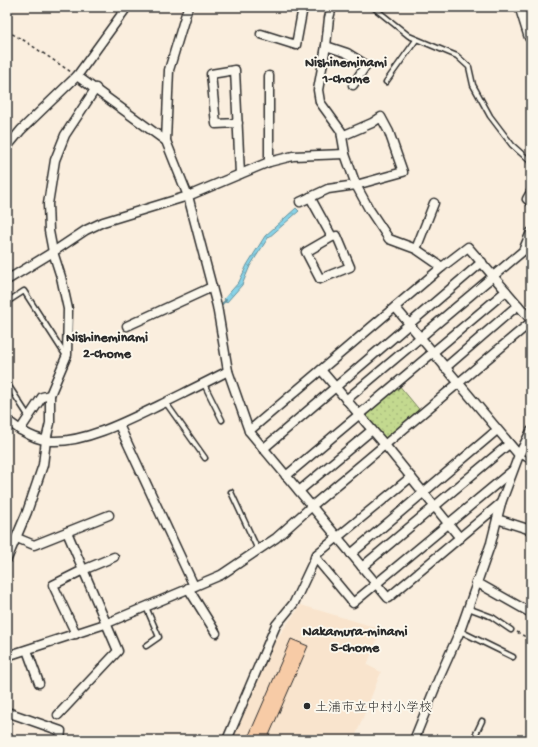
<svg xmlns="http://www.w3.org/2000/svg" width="538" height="747" font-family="'Gochi Hand','Klee One',sans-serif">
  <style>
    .built { fill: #f9e4cd }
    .park { fill: url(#park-dots); stroke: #77825d }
    .water { fill: url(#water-waves); stroke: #63909c }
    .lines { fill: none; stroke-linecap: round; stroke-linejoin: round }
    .stream { stroke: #63909c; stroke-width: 2 }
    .building { fill: #f7cba6; stroke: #2b2b2b }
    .service-casing { stroke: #2b2b2b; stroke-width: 7 }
    .minor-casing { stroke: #2b2b2b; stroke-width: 11 }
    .trunk-casing { stroke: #2b2b2b; stroke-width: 16 }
    .path { stroke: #2b2b2b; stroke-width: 1.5; stroke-dasharray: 3 3; stroke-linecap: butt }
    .service { stroke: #fbf7ec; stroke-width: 4 }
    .minor { stroke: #fbf7ec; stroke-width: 8 }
    .trunk { stroke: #fbf7ec; stroke-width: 13 }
    .poi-dot { fill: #2b2b2b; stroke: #fbf7ec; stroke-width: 1.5 }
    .labels { text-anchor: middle; stroke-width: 4; stroke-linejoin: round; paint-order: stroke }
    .poi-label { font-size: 13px; fill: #2b2b2b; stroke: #fbf7ec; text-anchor: start }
    .neighbourhood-label { font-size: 14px; font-weight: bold; fill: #2b2b2b; stroke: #fbf7ec }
  </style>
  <defs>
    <pattern id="park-dots" width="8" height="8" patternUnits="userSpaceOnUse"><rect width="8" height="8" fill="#c3d98f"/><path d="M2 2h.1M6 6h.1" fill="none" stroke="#a8ba7c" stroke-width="1.8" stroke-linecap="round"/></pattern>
    <pattern id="water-waves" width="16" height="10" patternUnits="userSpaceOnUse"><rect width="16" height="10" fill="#88d3e8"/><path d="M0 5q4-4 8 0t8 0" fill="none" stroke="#76b5c7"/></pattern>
  </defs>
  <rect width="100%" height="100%" fill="#faeede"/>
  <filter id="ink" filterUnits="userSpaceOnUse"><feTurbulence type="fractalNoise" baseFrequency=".025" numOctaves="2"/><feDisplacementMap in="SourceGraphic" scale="8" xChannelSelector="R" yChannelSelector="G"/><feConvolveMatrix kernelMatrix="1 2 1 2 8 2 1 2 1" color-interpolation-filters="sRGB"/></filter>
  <g filter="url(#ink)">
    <path class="built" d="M301,605L381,629L367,665L381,672L354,740H233L275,641Z"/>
    <path class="park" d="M398,384L422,413L386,444L361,415Z"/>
    <path class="water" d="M296,208L299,211L268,238L250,266L242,285L226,303L224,299L239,282L247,265L265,236Z"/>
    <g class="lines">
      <path class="stream" d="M222,304L226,300"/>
    </g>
    <path class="building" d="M291,639L308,646L267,740H247Z"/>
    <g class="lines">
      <defs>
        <g id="service">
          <path d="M373,7L409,36L457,56L469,67L473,85L490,116L512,145L531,162"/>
          <path d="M386,82L416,40"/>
          <path d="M7,302L24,291L64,353L67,355"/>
          <path d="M7,383L29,417"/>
          <path d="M204,384L222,420"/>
          <path d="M166,403L205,458"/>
          <path d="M519,455L531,461"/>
          <path d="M231,492L258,550"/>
          <path d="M468,608L492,617L511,630"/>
          <path d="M460,631L513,657"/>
          <path d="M146,646L159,637L146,607"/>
          <path d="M473,740L482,721"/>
        </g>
        <g id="minor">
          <path d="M188,7L169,70L166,141L188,196L217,306L228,371L249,431L388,598L501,503"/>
          <path d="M332,7L329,18L326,46L318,90L320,102L341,131L345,154L356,185L369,209L389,239L416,249L442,267"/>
          <path d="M261,34L296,45L303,7"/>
          <path d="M326,46L347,53L366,65L353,85"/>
          <path d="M77,76L166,141"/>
          <path d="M269,76V162"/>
          <path d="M238,123L216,124L211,74L235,70L240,174"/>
          <path d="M7,147L21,130L77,76L127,7"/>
          <path d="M531,192L527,199L531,202"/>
          <path d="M310,197L332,237L337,236L350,267L320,279L306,252L332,237"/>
          <path d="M300,202L328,189L356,185L403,172L389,132L381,117L372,123L342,136"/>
          <path d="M416,249L434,203"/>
          <path d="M7,280L53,252L86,230L103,222L188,196L269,162L293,156L345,154"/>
          <path d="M395,307L519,455"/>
          <path d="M127,326L212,287"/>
          <path d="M445,368L518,305"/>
          <path d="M321,370L385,445L460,538"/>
          <path d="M346,400L523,251L531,232"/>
          <path d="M7,420C19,430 35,440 51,441C85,443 129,420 160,405C182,394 205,383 228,371"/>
          <path d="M119,425L194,586"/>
          <path d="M20,430L42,397L50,395"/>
          <path d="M249,431L442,267L468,247L531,320"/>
          <path d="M263,449L482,262"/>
          <path d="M286,476L506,291"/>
          <path d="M299,491L372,430"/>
          <path d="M497,519L531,530"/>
          <path d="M17,538L34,545L109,515"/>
          <path d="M351,554L497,430"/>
          <path d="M315,557L353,603L512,471"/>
          <path d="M7,559L27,512L43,465L46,440L50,423V395L67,355L68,309L61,277L53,252L49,231L48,204L55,160L65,135L96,88"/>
          <path d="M362,567L509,444"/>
          <path d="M476,582L531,613"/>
          <path d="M188,588L216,633"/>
          <path d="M76,634L53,585L83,570L114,557"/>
          <path d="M27,650L39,683"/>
          <path d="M7,656L105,624L221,575L276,538L312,506L531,322"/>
          <path d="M7,712L61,731L60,740"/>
          <path d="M58,715L118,651L67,532"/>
          <path d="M227,740L276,625L294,603L317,554L411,477"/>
          <path d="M414,740L439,678L460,631L491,543L501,503L519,455L531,431"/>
        </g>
        <path id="trunk" d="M522,7L531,36"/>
      </defs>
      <use href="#service" class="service-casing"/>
      <use href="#minor" class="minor-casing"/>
      <use href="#trunk" class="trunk-casing"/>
      <g class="path">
        <path d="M7,31L25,41L71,72"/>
        <path d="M517,632L531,640"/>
      </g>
      <use href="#service" class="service"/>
      <use href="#minor" class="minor"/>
      <use href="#trunk" class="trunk"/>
    </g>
  </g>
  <circle class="poi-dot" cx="307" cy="706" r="4"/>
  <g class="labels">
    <g class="poi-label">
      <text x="315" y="711">土浦市立中村小学校</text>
    </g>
    <g class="neighbourhood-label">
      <text x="346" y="66">Nishineminami<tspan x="346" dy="16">1-chome</tspan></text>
      <text x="107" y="341">Nishineminami<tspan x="107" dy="16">2-chome</tspan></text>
      <text x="355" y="635">Nakamura-minami<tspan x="355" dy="16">5-chome</tspan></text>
    </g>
  </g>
  <rect width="538" height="747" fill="none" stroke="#fbf7ec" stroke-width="24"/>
  <rect x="12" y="12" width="514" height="723" fill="none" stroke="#2b2b2b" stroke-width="1.5" filter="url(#ink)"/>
</svg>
